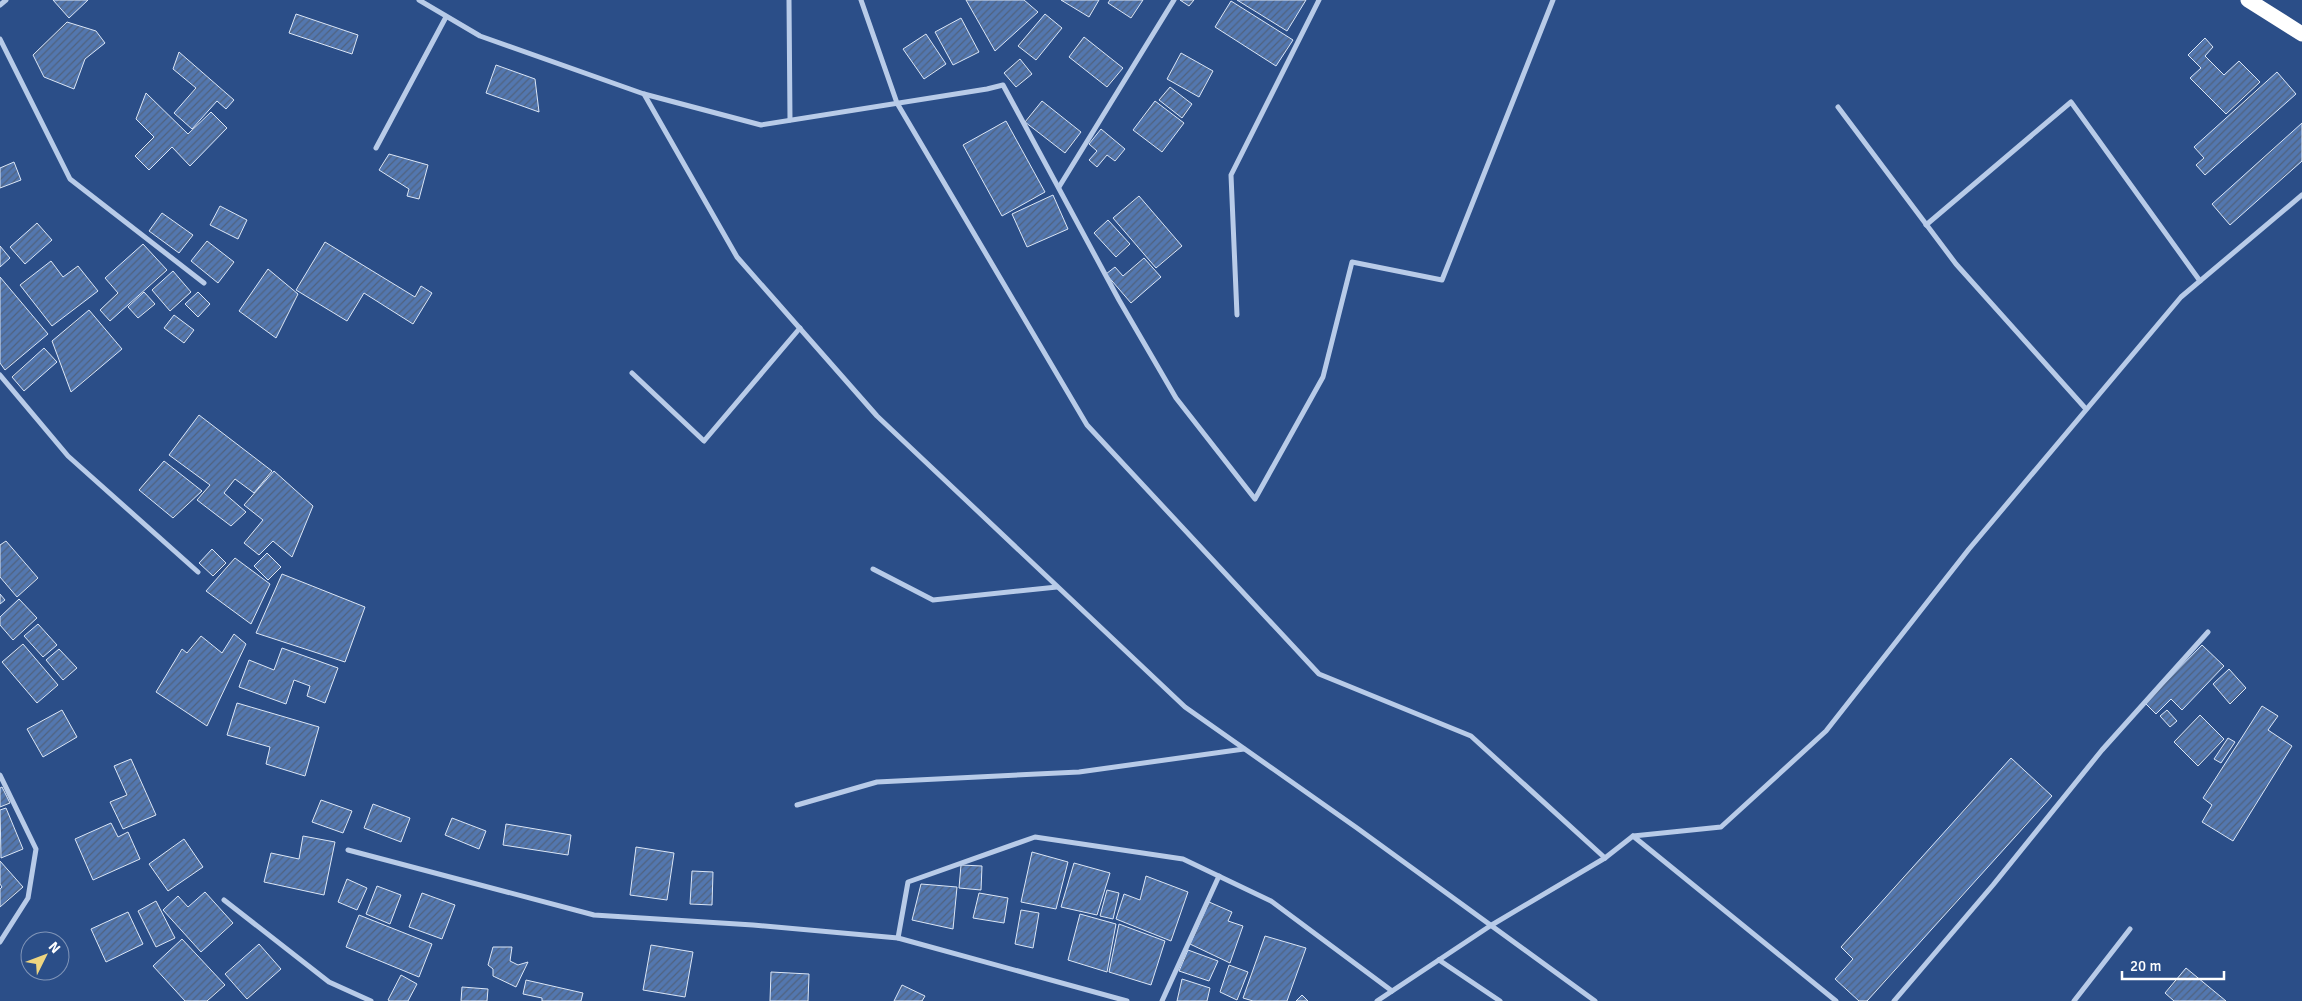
<svg xmlns="http://www.w3.org/2000/svg" width="2302" height="1001" font-family="Signika,sans-serif">
  <style>
    .building { fill: url(#building-hatch); stroke: #dbe6f6 }
    .lines { fill: none; stroke-linecap: round; stroke-linejoin: round }
    .street { stroke: #b8cbe8; stroke-width: 5 }
    .highway { stroke: #fff; stroke-width: 15 }
  </style>
  <defs>
    <pattern id="building-hatch" width="6" height="6" patternUnits="userSpaceOnUse" patternTransform="scale(1.25)"><rect width="6" height="6" fill="#5377af"/><path d="M-1 1l2-2M0 6l6-6M5 7l2-2" fill="none" stroke="#50627e"/></pattern>
  </defs>
  <rect width="100%" height="100%" fill="#2b4e88"/>
  <g class="building">
    <path d="M53,0H88L69,18Z"/>
    <path d="M966,0H1024L1038,12L995,51Z"/>
    <path d="M1061,0H1099L1089,17Z"/>
    <path d="M1110,0H1143L1131,18L1108,3Z"/>
    <path d="M1180,0H1194L1189,6Z"/>
    <path d="M1237,0H1306L1287,31Z"/>
    <path d="M1231,1L1293,40L1276,66L1215,27Z"/>
    <path d="M296,14L358,35L352,54L289,33Z"/>
    <path d="M1045,14L1062,28L1036,60L1018,46Z"/>
    <path d="M961,18L979,52L953,65L935,32Z"/>
    <path d="M67,22L96,31L105,43L85,59L74,89L44,77L33,55Z"/>
    <path d="M926,34L946,64L924,79L903,49Z"/>
    <path d="M1084,37L1123,68L1107,87L1069,57Z"/>
    <path d="M2205,38L2213,47L2205,56L2224,75L2239,61L2260,82L2226,114L2190,78L2201,68L2188,55Z"/>
    <path d="M179,52L234,100L226,109L217,101L192,129L174,113L196,88L173,69Z"/>
    <path d="M1181,53L1213,71L1199,97L1167,79Z"/>
    <path d="M1020,59L1032,74L1016,87L1004,73Z"/>
    <path d="M496,65L535,79L539,112L486,93Z"/>
    <path d="M2277,72L2296,94L2205,175L2196,165L2204,158L2194,147Z"/>
    <path d="M1170,87L1192,104L1182,118L1159,100Z"/>
    <path d="M146,93L188,134L211,112L227,128L190,166L172,147L149,170L135,156L154,137L136,119Z"/>
    <path d="M1042,101L1081,132L1065,153L1025,122Z"/>
    <path d="M1155,101L1184,123L1162,152L1133,130Z"/>
    <path d="M1006,121L1045,192L1002,216L963,145Z"/>
    <path d="M2302,123V161L2230,225L2212,204Z"/>
    <path d="M1101,129L1125,149L1115,161L1107,155L1097,167L1089,160L1097,151L1089,144Z"/>
    <path d="M389,154L428,165L419,199L407,196L409,189L379,170Z"/>
    <path d="M14,162L21,180L0,188V168Z"/>
    <path d="M1053,195L1068,229L1027,247L1012,214Z"/>
    <path d="M1139,196L1182,246L1156,268L1113,218Z"/>
    <path d="M220,206L247,220L238,239L210,225Z"/>
    <path d="M162,213L193,235L179,253L149,231Z"/>
    <path d="M1108,220L1130,244L1116,257L1094,233Z"/>
    <path d="M37,223L52,240L25,264L10,247Z"/>
    <path d="M207,241L234,262L218,283L191,261Z"/>
    <path d="M325,242L415,297L421,286L432,293L413,324L364,293L347,321L296,290Z"/>
    <path d="M143,244L167,270L110,321L100,310L118,293L105,278Z"/>
    <path d="M0,246L10,258L0,267Z"/>
    <path d="M1144,258L1161,277L1131,303L1106,274L1115,267L1123,276Z"/>
    <path d="M51,261L63,277L78,266L98,291L52,326L20,285Z"/>
    <path d="M268,269L298,294L276,338L239,311Z"/>
    <path d="M173,271L191,292L170,311L152,290Z"/>
    <path d="M0,277L48,334L5,370L0,363Z"/>
    <path d="M144,292L155,304L138,318L128,307Z"/>
    <path d="M198,292L210,304L198,317L185,304Z"/>
    <path d="M89,310L122,349L71,392L52,341Z"/>
    <path d="M174,315L194,330L184,343L164,328Z"/>
    <path d="M44,348L57,362L24,391L12,377Z"/>
    <path d="M199,415L272,471L254,493L235,479L224,493L246,512L231,526L197,500L210,485L169,455Z"/>
    <path d="M164,461L202,491L173,518L139,490Z"/>
    <path d="M274,471L313,506L292,557L273,541L259,555L244,543L263,520L244,505Z"/>
    <path d="M6,541L38,578L17,597L0,577V545Z"/>
    <path d="M212,549L226,563L213,576L199,563Z"/>
    <path d="M267,553L281,567L268,580L254,566Z"/>
    <path d="M235,558L270,584L251,624L206,591Z"/>
    <path d="M282,574L365,607L345,662L256,633Z"/>
    <path d="M0,594L5,600L0,604Z"/>
    <path d="M19,599L37,618L13,640L0,625V617Z"/>
    <path d="M38,624L57,645L43,657L24,636Z"/>
    <path d="M234,634L246,644L207,726L156,692L182,649L187,653L201,636L222,653Z"/>
    <path d="M23,644L58,685L37,703L2,662Z"/>
    <path d="M2202,645L2224,666L2182,710L2171,699L2156,714L2145,703Z"/>
    <path d="M282,648L338,668L325,703L307,696L310,686L294,680L286,704L239,687L249,660L274,670Z"/>
    <path d="M59,649L77,668L63,680L46,660Z"/>
    <path d="M2229,669L2246,688L2230,704L2213,684Z"/>
    <path d="M237,703L319,727L305,776L266,764L270,747L227,735Z"/>
    <path d="M2262,706L2278,716L2268,730L2292,746L2233,841L2202,822L2212,805L2203,798Z"/>
    <path d="M62,710L77,737L43,757L27,729Z"/>
    <path d="M2167,710L2177,721L2170,727L2160,716Z"/>
    <path d="M2200,715L2224,739L2198,766L2174,742Z"/>
    <path d="M2228,738L2235,742L2221,763L2214,759Z"/>
    <path d="M2011,758L2052,796L1867,1001H1859L1835,979L1853,959L1841,947Z"/>
    <path d="M131,759L156,815L123,829L110,802L127,795L114,766Z"/>
    <path d="M2,787L10,803L0,807V788Z"/>
    <path d="M321,800L352,811L343,833L312,822Z"/>
    <path d="M373,804L410,818L401,842L364,828Z"/>
    <path d="M6,808L23,849L1,858L0,810Z"/>
    <path d="M452,818L486,831L479,849L445,835Z"/>
    <path d="M111,823L118,837L128,832L140,859L93,880L75,839Z"/>
    <path d="M506,824L571,835L568,855L503,845Z"/>
    <path d="M303,836L335,842L324,895L264,882L271,853L299,859Z"/>
    <path d="M184,839L203,867L168,891L149,864Z"/>
    <path d="M636,847L674,853L667,900L630,895Z"/>
    <path d="M1032,852L1068,862L1056,909L1021,902Z"/>
    <path d="M0,861L23,887L0,907V889L2,887L0,884Z"/>
    <path d="M1074,863L1110,873L1097,915L1061,907Z"/>
    <path d="M961,865L982,866L981,890L959,888Z"/>
    <path d="M692,871L713,872L712,905L690,904Z"/>
    <path d="M1146,876L1188,892L1171,941L1116,919L1124,894L1140,900Z"/>
    <path d="M347,879L367,888L357,910L338,902Z"/>
    <path d="M921,884L957,887L953,929L912,920Z"/>
    <path d="M377,886L401,895L390,924L366,914Z"/>
    <path d="M1107,890L1119,893L1113,919L1100,916Z"/>
    <path d="M205,892L233,923L201,952L163,910L178,896L188,907Z"/>
    <path d="M422,893L455,905L442,939L409,927Z"/>
    <path d="M979,893L1008,898L1004,923L973,918Z"/>
    <path d="M156,901L175,938L156,947L138,911Z"/>
    <path d="M1209,902L1232,912L1228,921L1243,926L1230,963L1190,944Z"/>
    <path d="M1021,910L1039,913L1033,948L1015,944Z"/>
    <path d="M128,912L143,944L106,962L91,929Z"/>
    <path d="M1080,914L1116,924L1107,972L1068,960Z"/>
    <path d="M359,915L432,944L419,977L346,947Z"/>
    <path d="M1119,924L1165,941L1151,985L1109,972Z"/>
    <path d="M1265,936L1306,948L1287,1001H1253L1243,998Z"/>
    <path d="M182,939L225,985L207,1001H185L153,966Z"/>
    <path d="M259,944L281,969L247,999L225,974Z"/>
    <path d="M651,945L693,952L685,997L643,990Z"/>
    <path d="M493,947H512L510,961L518,965L528,962L516,987L493,976V969L488,965Z"/>
    <path d="M1188,950L1218,961L1209,981L1179,971Z"/>
    <path d="M1229,965L1248,972L1237,1000L1220,992Z"/>
    <path d="M2186,968L2226,1001H2174L2165,993Z"/>
    <path d="M771,972L809,974L808,1001H770Z"/>
    <path d="M401,975L417,984L408,1001H390L388,1000Z"/>
    <path d="M1182,979L1210,988L1207,1001H1177Z"/>
    <path d="M526,980L583,993L581,1001H542V998L523,994Z"/>
    <path d="M902,985L925,996L922,1001H894Z"/>
    <path d="M462,987L488,989L487,1001H461Z"/>
    <path d="M1302,995L1308,1001H1296Z"/>
  </g>
  <g class="lines">
    <g class="street">
      <path d="M419,0L480,36L644,94L761,125L987,89L1003,85L1119,300L1176,398L1255,499L1323,377L1352,262L1442,280L1553,0"/>
      <path d="M789,0L790,120"/>
      <path d="M861,0L897,103L1087,425L1319,674L1471,736L1605,858"/>
      <path d="M0,5L6,0"/>
      <path d="M0,39L70,179L204,283"/>
      <path d="M644,94L737,257L877,416L1185,707L1357,828L1595,1001"/>
      <path d="M1838,107L1956,264L2086,409"/>
      <path d="M376,148L446,17"/>
      <path d="M1059,187L1174,0"/>
      <path d="M1926,225L2071,102L2200,281"/>
      <path d="M1237,315L1231,175L1319,0"/>
      <path d="M632,373L704,441L800,328"/>
      <path d="M0,375L68,456L198,572"/>
      <path d="M873,569L933,600L1057,587"/>
      <path d="M0,775L36,849L28,898L0,942"/>
      <path d="M797,805L877,782L1079,772L1244,749"/>
      <path d="M1633,836L1836,1001"/>
      <path d="M348,850L594,915L753,925L898,938L1127,1001"/>
      <path d="M224,900L329,982L371,1001"/>
      <path d="M898,938L908,882L1035,837L1183,859L1271,901L1392,991"/>
      <path d="M1439,960L1500,1001"/>
      <path d="M1162,1001L1219,876"/>
      <path d="M1377,1001L1490,926L1605,858L1633,836L1721,827L1826,731L1969,549L2181,297L2302,195"/>
      <path d="M1894,1001L1993,885L2102,750L2208,632"/>
      <path d="M2074,1001L2130,929"/>
    </g>
    <path class="highway" d="M2248,0L2302,34"/>
  </g>
  <g transform="translate(45 956) rotate(48)"><circle r="24" fill="#2b4e88" stroke="#8095b8"/>
  <path d="M0-4L9 19L0 12L-9 19Z" fill="#eed580"/>
  <text y="-8" font-size="14" font-weight="bold" text-anchor="middle" fill="#ffffff">N</text>
  </g>
  <path d="M2122 971v8h102v-8" fill="none" stroke="#ffffff" stroke-width="2.5"/>
  <text x="2130" y="971" font-size="15" fill="#ffffff" stroke="#2b4e88" stroke-width="4" paint-order="stroke">20 m</text>
</svg>
